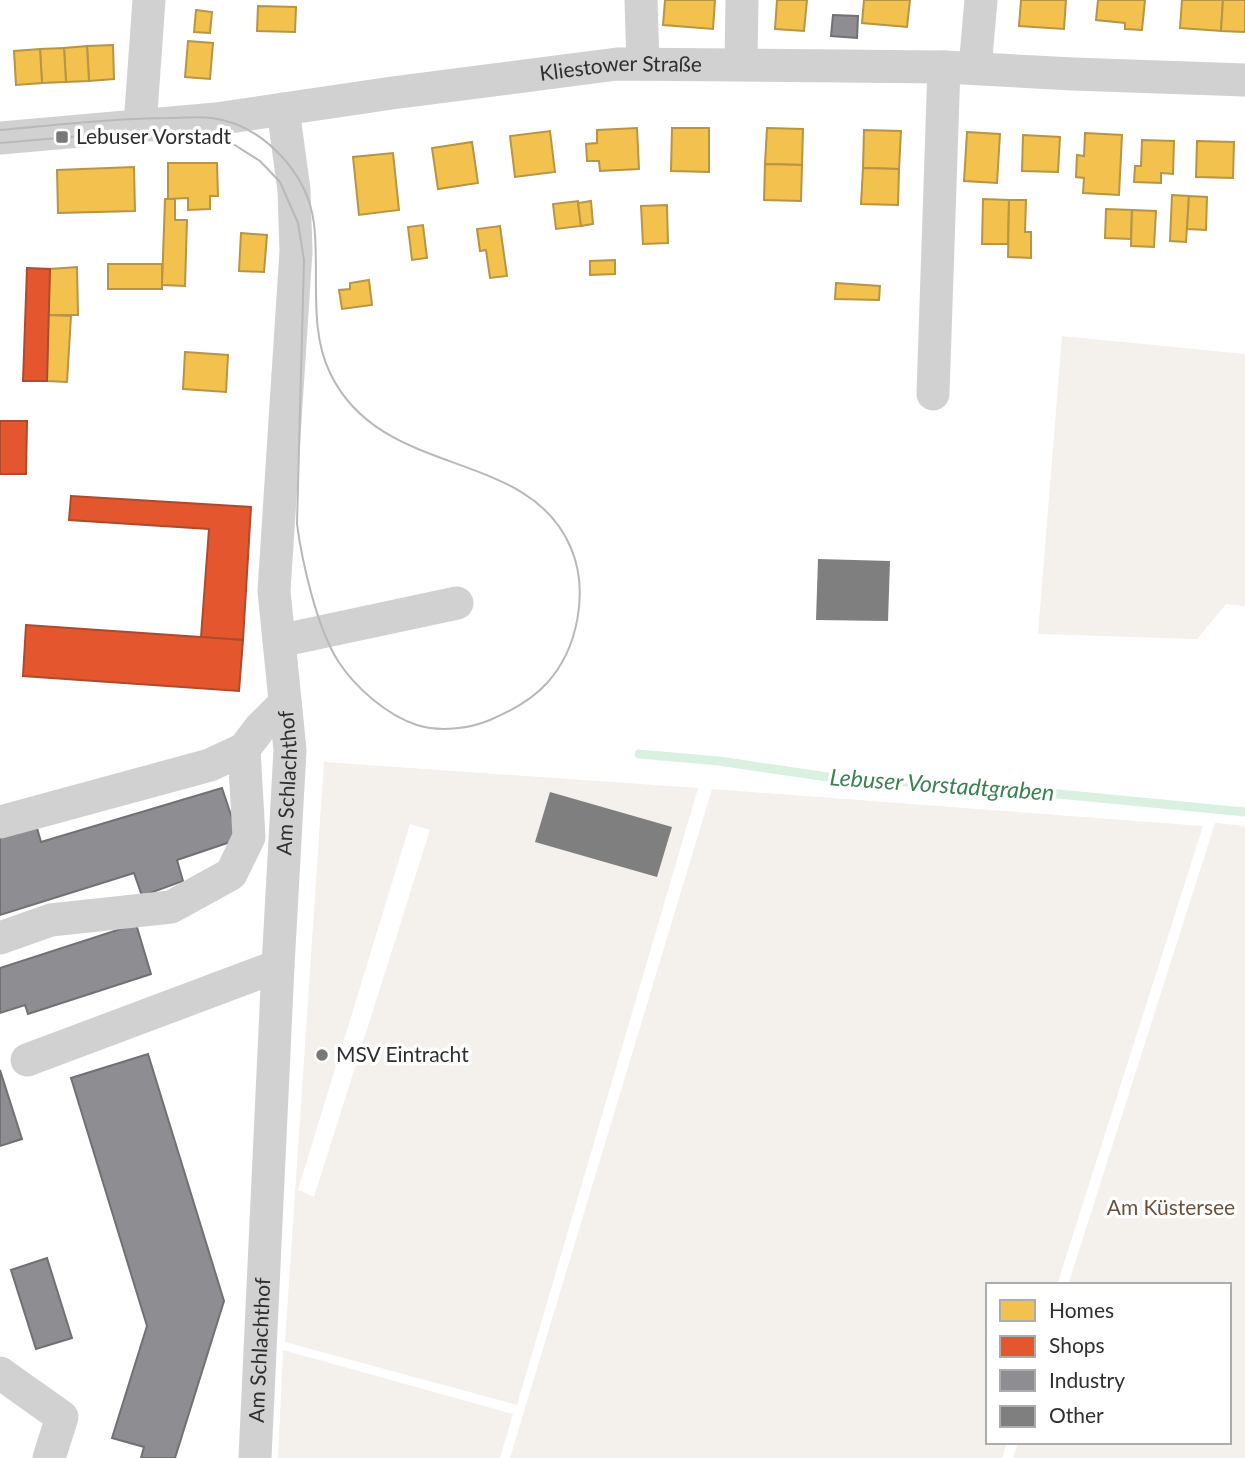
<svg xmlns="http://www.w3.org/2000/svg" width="1245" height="1458" font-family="Lato,sans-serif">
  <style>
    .green { fill: #f4f0ec; fill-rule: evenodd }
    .homes { fill: #f2c14e; stroke: #b89545; stroke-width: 2 }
    .shops { fill: #e4572e; stroke: #ae4b2e; stroke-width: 2 }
    .industry { fill: #8d8d92; stroke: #717174; stroke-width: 2 }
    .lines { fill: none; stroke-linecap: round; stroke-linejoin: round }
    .stream { stroke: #daf1e1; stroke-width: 9 }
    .building { fill: #7f7f7f }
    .minor { stroke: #d1d1d1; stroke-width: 33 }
    .tram { stroke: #b9b9b9; stroke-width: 2 }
    .poi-dot { fill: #787878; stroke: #fff; stroke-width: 2.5 }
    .labels { text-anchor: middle; stroke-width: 7; stroke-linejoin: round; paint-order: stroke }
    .street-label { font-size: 21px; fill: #2f2f2f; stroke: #fff }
    .poi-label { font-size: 21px; fill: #2f2f2f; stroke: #fff; text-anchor: start }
    .park-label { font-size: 21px; fill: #69513e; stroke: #fff }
    .water-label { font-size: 23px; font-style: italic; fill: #3a8251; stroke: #fff }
  </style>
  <rect width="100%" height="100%" fill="#fff"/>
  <g class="green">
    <path d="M1062,336L1245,354V606L1226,604L1197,639L1038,634Z"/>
    <path d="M324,762L698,788L517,1405L285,1342ZM410,824L430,830L314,1197L298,1190Z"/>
    <path d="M712,789L1203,826L1057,1285H988V1442H1007L1002,1458H510Z"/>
    <path d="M1215,823L1245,826V1458H1013L1018,1442H1229V1285H1068Z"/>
    <path d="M283,1350L513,1414L500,1458H278Z"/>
  </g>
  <g class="homes">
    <path d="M665,0H715L713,29L663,25Z"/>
    <path d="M777,0H807L804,31L775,29Z"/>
    <path d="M864,0H910L907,27L862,23Z"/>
    <path d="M1021,0H1066L1064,29L1019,26Z"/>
    <path d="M1098,0H1145L1142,30L1125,29V23L1096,20Z"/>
    <path d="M1182,0H1223L1221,31L1180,28Z"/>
    <path d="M1223,0H1245V32L1221,31Z"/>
    <path d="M258,6L296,7L295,32L257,31Z"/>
    <path d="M196,10L212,12L210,33L194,32Z"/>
    <path d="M188,41L213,43L210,79L185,77Z"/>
    <path d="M113,45L114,79L89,81L87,46Z"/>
    <path d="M87,46L89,81L66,82L64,48Z"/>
    <path d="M64,48L66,82L42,83L40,49Z"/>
    <path d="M40,49L42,83L16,85L14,51Z"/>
    <path d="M637,128L639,169L600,171L599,161H587L586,144L597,143V130Z"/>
    <path d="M672,128H709V172L671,171Z"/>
    <path d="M767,128L803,129L802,165L765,164Z"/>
    <path d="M864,130L901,131L899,169L863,168Z"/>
    <path d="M550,131L555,172L515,177L510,136Z"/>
    <path d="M967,132L1000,134L997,183L964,181Z"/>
    <path d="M1085,133L1122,135L1119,195L1083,193L1084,178L1076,177L1077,155L1084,156Z"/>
    <path d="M1023,135L1060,137L1058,172L1022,171Z"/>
    <path d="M1142,140L1174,141L1173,174L1161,173V183L1134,182L1135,166H1141Z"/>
    <path d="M1197,141L1234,142L1233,178L1196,177Z"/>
    <path d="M472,142L478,183L438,189L432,148Z"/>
    <path d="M393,153L399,210L359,215L353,157Z"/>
    <path d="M168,163H217L218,196H210V209L188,210V198L168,199Z"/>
    <path d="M765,164L802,165L801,201L764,200Z"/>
    <path d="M134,167L135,211L58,213L57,170Z"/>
    <path d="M863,168L899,169L898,205L861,204Z"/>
    <path d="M1172,195L1189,196L1186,242L1170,241Z"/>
    <path d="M1189,196L1207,197L1206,230L1187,229Z"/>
    <path d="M165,199H175V220H187L185,286L162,285Z"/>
    <path d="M983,199L1009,200L1008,244H982Z"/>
    <path d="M1009,200H1026L1025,232H1031V258L1008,257Z"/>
    <path d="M578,201L581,226L556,229L553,204Z"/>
    <path d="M591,201L593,224L581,226L578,203Z"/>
    <path d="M667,205L668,243L643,244L641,206Z"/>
    <path d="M1106,209L1132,210L1131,239L1105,238Z"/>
    <path d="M1132,210L1156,211L1154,247L1131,246Z"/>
    <path d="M423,225L427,258L412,260L408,227Z"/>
    <path d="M500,226L507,276L490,278L486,250L480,251L477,229Z"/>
    <path d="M241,233L267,235L264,272L239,271Z"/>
    <path d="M615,260V274L590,275V261Z"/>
    <rect x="108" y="264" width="54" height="25"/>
    <path d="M77,267L78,315H48L50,269Z"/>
    <path d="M369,280L372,305L342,309L339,290L350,289V283Z"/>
    <path d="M836,283L880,286L879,300L835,299Z"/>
    <path d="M48,315L71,316L67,382L47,381Z"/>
    <path d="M185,352L228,355L226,392L183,389Z"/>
  </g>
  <g class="shops">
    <path d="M27,268L50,269L47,381H23Z"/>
    <path d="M0,421H27L26,474H0Z"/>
    <path d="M71,496L251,507L243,640L201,637L209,529L69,520Z"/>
    <path d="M26,625L243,640L239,691L23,676Z"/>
  </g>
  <g class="industry">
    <path d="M833,15L858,16L857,38L831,36Z"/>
    <path d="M222,788L239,839L177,860L183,881L142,896L134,873L0,915V838L37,828L41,842Z"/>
    <path d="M136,924L151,974L28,1014L25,1005L0,1013V968Z"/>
    <path d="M148,1054L224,1301L175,1458H141L144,1447L112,1438L147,1326L71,1078Z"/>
    <path d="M0,1070L22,1139L0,1146Z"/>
    <path d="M47,1258L72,1338L36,1349L11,1270Z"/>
  </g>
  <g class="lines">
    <path class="stream" d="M639,754L719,761L841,779L955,784L1245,812"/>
  </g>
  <g class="building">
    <path d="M818,559L890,561L888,621L816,620Z"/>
    <path d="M550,792L672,827L657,877L535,842Z"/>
  </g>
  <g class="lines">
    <g class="minor">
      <path d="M641,0L643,64"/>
      <path d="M741,64L742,0"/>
      <path d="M975,68L981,0"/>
      <path d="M140,126L149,0"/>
      <path id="s1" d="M0,138L216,119L392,93L617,64L944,67L1073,74L1245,80"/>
      <path d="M933,394L944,67"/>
      <path d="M279,641L457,603"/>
      <path d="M0,822L210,765L244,749L260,728L285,703"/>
      <path d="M0,938L51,920L171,907L231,874L249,837L244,749"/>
      <path d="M27,1060L278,966"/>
      <path d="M0,1373L62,1417L49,1458"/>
      <path id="s2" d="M255,1458L278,966L290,750L274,591L296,251L294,190L283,109"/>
    </g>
    <path class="tram" d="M0,130C57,125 114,118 171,118C184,118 199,116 212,118C263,125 308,173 314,224C320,272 308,327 330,373C382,481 528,446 571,548C589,591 578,649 547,683C532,700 511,711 490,720C469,729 439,732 417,725C386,715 355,687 338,661C317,628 302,562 297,524L304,260L298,223L280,182L260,161L230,142L203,132L140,131L0,143"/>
  </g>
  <g class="poi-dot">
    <rect x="55" y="130" width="14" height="14" rx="3.5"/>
    <circle cx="322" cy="1055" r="7"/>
  </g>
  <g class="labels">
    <g class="street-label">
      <text dy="7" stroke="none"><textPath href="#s1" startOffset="625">Kliestower Straße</textPath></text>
      <text dy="7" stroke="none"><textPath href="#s2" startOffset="676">Am Schlachthof</textPath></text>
      <text dy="7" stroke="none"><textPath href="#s2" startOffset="108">Am Schlachthof</textPath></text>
    </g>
    <g class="poi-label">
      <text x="76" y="144">Lebuser Vorstadt</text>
      <text x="336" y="1062">MSV Eintracht</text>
    </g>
    <g class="park-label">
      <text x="1171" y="1215">Am Küstersee</text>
    </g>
    <g class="water-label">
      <text transform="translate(942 785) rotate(4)" y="8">Lebuser Vorstadtgraben</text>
    </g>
  </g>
  <rect x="986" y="1283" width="245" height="161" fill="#ffffff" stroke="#acacac" stroke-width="2"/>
  <rect x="1000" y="1300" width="35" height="21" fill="#f2c14e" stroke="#acacac" stroke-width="2"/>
  <text x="1049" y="1318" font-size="21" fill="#2f2f2f">Homes</text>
  <rect x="1000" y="1336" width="35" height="21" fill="#e4572e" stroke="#acacac" stroke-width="2"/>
  <text x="1049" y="1353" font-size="21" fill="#2f2f2f">Shops</text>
  <rect x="1000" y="1370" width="35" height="21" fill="#8d8d92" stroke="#acacac" stroke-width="2"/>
  <text x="1049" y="1388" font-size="21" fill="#2f2f2f">Industry</text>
  <rect x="1000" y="1406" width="35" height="21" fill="#7f7f7f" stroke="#acacac" stroke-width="2"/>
  <text x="1049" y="1423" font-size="21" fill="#2f2f2f">Other</text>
</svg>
